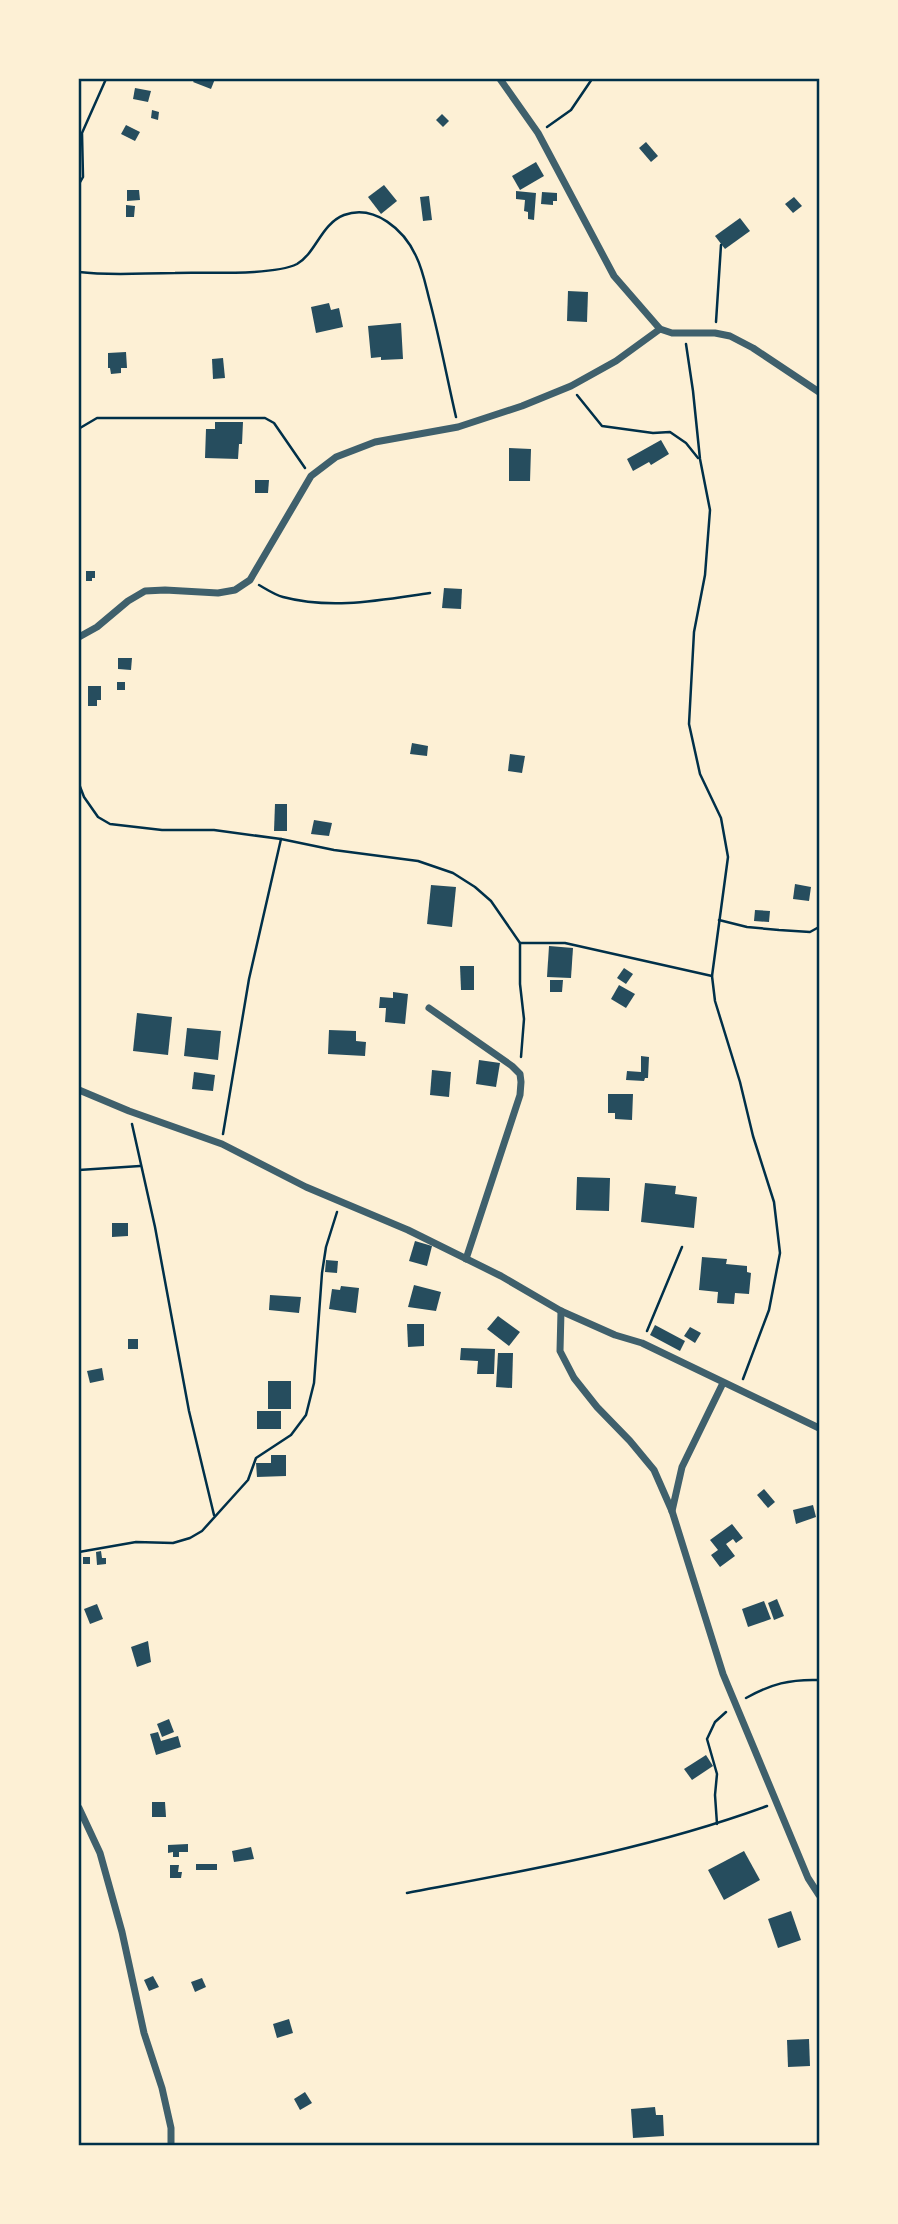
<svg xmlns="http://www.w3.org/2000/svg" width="898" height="2224" font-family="Inter,sans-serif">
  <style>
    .building { fill: #264d5e }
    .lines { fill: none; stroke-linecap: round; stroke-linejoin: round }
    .path { stroke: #003049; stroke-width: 2.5 }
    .minor { stroke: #3f606c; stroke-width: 7 }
    .neatline { fill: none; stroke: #003049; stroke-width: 2.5 }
  </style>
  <rect width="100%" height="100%" fill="#fdf0d5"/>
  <g class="building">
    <path d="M195,79H215L211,89L193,82Z"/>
    <path d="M135,88L151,91L148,102L133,99Z"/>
    <path d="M152,110L159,112L158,120L151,118Z"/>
    <path d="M442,114L449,121L443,127L436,120Z"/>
    <path d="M126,125L140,132L135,141L121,134Z"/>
    <path d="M646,142L658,156L651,162L639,148Z"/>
    <path d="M536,162L544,176L520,190L512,176Z"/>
    <path d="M384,185L397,201L381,214L368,197Z"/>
    <path d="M127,190H139L140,200L127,201Z"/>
    <path d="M516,191L536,193L534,220L528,219V212L524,211L525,200L516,199Z"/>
    <path d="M542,192L557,193V201H553V205L541,204Z"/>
    <path d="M429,196L432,220L423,221L420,197Z"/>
    <path d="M794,197L802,206L793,213L785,204Z"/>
    <path d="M126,205L135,206L134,217H126Z"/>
    <path d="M740,218L750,231L725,249L715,236Z"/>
    <path d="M568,291L588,292L587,322L567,321Z"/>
    <path d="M329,303L331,310L339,308L343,327L316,333L311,307Z"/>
    <path d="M401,323L403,359L381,360V357L371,358L368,326Z"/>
    <path d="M126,352L127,368H121V373L111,374L110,368H108V353Z"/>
    <path d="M223,358L225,378L213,379L212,359Z"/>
    <path d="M215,422H243L242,444H239L238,459L205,458L206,429H215Z"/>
    <path d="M661,440L669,454L651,465L649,462L633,471L627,459Z"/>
    <path d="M509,448L531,449L530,481H509Z"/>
    <path d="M255,480H269L268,493H255Z"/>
    <path d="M86,571H95V578H92V581H86Z"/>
    <path d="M444,588L462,589L461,609L442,608Z"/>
    <path d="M118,658H132L131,670L118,669Z"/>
    <rect x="117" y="682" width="8" height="8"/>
    <path d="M88,686H101V700H97V706H88Z"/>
    <path d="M412,743L428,746L427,756L410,754Z"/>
    <path d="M510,754L525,756L522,773L508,771Z"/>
    <path d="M275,804H287V831H274Z"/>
    <path d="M314,820L332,823L329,836L311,834Z"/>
    <path d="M795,884L811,887L809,901L793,899Z"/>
    <path d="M431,885L456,887L452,927L427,924Z"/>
    <path d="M755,910L770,911L769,922L754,921Z"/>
    <path d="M549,946L573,948L571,978L547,977Z"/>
    <path d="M460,966H474V990H461Z"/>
    <path d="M624,968L633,974L626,984L617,978Z"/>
    <path d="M550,980H563L562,992H550Z"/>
    <path d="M619,985L635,994L626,1008L611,999Z"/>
    <path d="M393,992L408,994L405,1024L385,1022L386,1008H379L380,997L393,998Z"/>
    <path d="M137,1013L172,1017L168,1055L133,1051Z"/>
    <path d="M187,1028L221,1031L218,1060L184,1056Z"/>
    <path d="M329,1030L356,1031V1041L366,1042L365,1056L328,1054Z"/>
    <path d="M641,1056L649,1057L648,1078H645L644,1081L626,1080L627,1071L641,1072Z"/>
    <path d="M479,1060L500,1063L496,1087L476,1084Z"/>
    <path d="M432,1070L451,1072L449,1097L430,1095Z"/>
    <path d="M194,1072L215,1075L213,1091L192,1089Z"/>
    <path d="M608,1094H633L632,1120L615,1119V1113H608Z"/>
    <path d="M577,1177L610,1178L609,1211L576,1210Z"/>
    <path d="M645,1183L676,1186L675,1194L697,1197L694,1228L641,1222Z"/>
    <path d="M112,1223H128V1236L112,1237Z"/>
    <path d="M415,1241L432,1246L427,1266L409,1261Z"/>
    <path d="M702,1257L727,1259L726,1264L747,1266V1272L751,1273L749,1294L735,1293L734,1304L717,1303L718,1292L699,1290Z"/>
    <path d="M326,1260L338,1261L337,1273L325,1272Z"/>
    <path d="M414,1285L441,1292L436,1311L408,1307Z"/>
    <path d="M341,1286L359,1288L356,1313L329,1309L332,1289L340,1290Z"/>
    <path d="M270,1295L301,1297L299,1313L269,1310Z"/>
    <path d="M498,1316L520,1332L509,1346L487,1329Z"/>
    <path d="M407,1324H424V1346L408,1347Z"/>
    <path d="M655,1325L685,1341L680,1351L650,1335Z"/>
    <path d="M690,1327L701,1333L695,1343L684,1336Z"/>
    <rect x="128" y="1339" width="10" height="10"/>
    <path d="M461,1348L495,1349L494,1374H477L478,1361L460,1360Z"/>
    <path d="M498,1353H513L512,1388L496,1387Z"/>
    <path d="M102,1368L104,1380L90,1383L87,1371Z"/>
    <rect x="268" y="1381" width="23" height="28"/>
    <rect x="257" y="1411" width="24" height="18"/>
    <path d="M271,1455H286V1476L257,1477L256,1463H271Z"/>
    <path d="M764,1489L775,1502L768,1508L757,1495Z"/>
    <path d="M813,1505L816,1517L796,1524L793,1510Z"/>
    <path d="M732,1524L743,1538L736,1543L733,1539L726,1544L735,1556L720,1567L711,1555L718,1550L710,1540Z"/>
    <path d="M101,1551L102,1558H106V1564L97,1565L96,1552Z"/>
    <rect x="83" y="1557" width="7" height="7"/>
    <path d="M777,1599L784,1616L774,1620L768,1603Z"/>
    <path d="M764,1601L771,1619L748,1627L742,1609Z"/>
    <path d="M97,1604L103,1619L90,1624L84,1609Z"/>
    <path d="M148,1641L151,1662L137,1667L131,1647Z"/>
    <path d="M169,1719L174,1732L162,1737L157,1724Z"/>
    <path d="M158,1732L161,1741L178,1736L181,1747L156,1755L150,1734Z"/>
    <path d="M706,1755L713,1766L692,1780L684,1769Z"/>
    <path d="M152,1802H165L166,1817H152Z"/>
    <path d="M188,1844V1852H179V1857H173V1852L168,1853V1845Z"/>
    <path d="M251,1847L254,1859L234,1862L232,1851Z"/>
    <path d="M744,1851L760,1880L724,1900L708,1870Z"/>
    <rect x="196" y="1864" width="21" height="6"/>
    <path d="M170,1865H179L178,1872H182L181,1878H170Z"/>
    <path d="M791,1911L801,1940L778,1948L768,1919Z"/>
    <path d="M153,1976L159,1987L149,1991L144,1980Z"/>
    <path d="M202,1978L206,1987L195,1992L191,1982Z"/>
    <path d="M289,2019L293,2033L277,2038L273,2024Z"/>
    <path d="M809,2039L810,2066L788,2067L787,2040Z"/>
    <path d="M305,2092L312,2103L300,2110L294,2099Z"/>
    <path d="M655,2107L656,2115H663L664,2136L633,2138L631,2109Z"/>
  </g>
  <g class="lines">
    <g class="path">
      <path d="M547,127L571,110L592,79"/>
      <path d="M79,184L83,177L82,133L106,79"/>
      <path d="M79,272C111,276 142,273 175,273C203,272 273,276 297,264C316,253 321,224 344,215C375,204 404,230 416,256C423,270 426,287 430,302C440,340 447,378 456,417"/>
      <path d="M716,322L721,245"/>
      <path d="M686,344L693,391L700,459L710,510L705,575L694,632L689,724L700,774L721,818L728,857L712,976L715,1001L740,1082L753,1136L774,1202L780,1253L769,1310L743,1379"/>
      <path d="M577,395L602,426L653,433L670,432L686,443L698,458"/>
      <path d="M79,431L80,428L97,418H265L274,423L305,468"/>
      <path d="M259,585C266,589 275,595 283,597C332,610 381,600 430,593"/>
      <path d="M79,784L84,797L98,817L110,824L162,830H214L281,839L334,850L418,861L453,873L475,887L491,901L520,943V984L524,1019L521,1057"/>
      <path d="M719,920L747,927L779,930L810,932L819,927"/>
      <path d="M520,943H565L712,976"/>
      <path d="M132,1124L155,1227L189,1411L214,1515"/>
      <path d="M223,1134L249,979L281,839"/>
      <path d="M79,1170L140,1166"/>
      <path d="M647,1331L682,1247"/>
      <path d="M79,1552L136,1542L173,1543L190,1538L202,1531L248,1480L256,1458L291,1435L306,1415L314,1383L322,1273L326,1247L337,1212"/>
      <path d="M746,1698C771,1684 790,1679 819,1680"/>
      <path d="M717,1824L715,1795L717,1774L707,1739L715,1722L726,1712"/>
      <path d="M407,1893C528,1870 650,1849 767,1806"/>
    </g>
    <g class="minor">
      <path d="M500,79L538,133L614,276L660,329L672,333H715L730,336L753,348L819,392"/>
      <path d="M79,637L97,627L128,601L145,591L165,590L218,593L235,590L250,580L311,476L336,457L375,442L458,427L522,406L571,386L616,361L660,329"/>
      <path d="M429,1008L512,1066L520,1074L521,1082L520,1095L466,1259"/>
      <path d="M79,1090L129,1111L222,1144L306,1187L408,1230L501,1276L561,1311L615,1335L642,1343L819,1428"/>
      <path d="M561,1311L560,1351L574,1378L597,1407L630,1441L654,1470L672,1511L723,1674L808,1878L819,1895"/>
      <path d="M672,1511L682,1467L723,1383"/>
      <path d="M79,1808L100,1853L122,1932L144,2033L162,2088L171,2128V2145"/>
    </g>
  </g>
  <rect width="898" height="2224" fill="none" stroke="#fdf0d5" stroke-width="161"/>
  <rect x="80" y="80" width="738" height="2064" class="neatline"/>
</svg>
